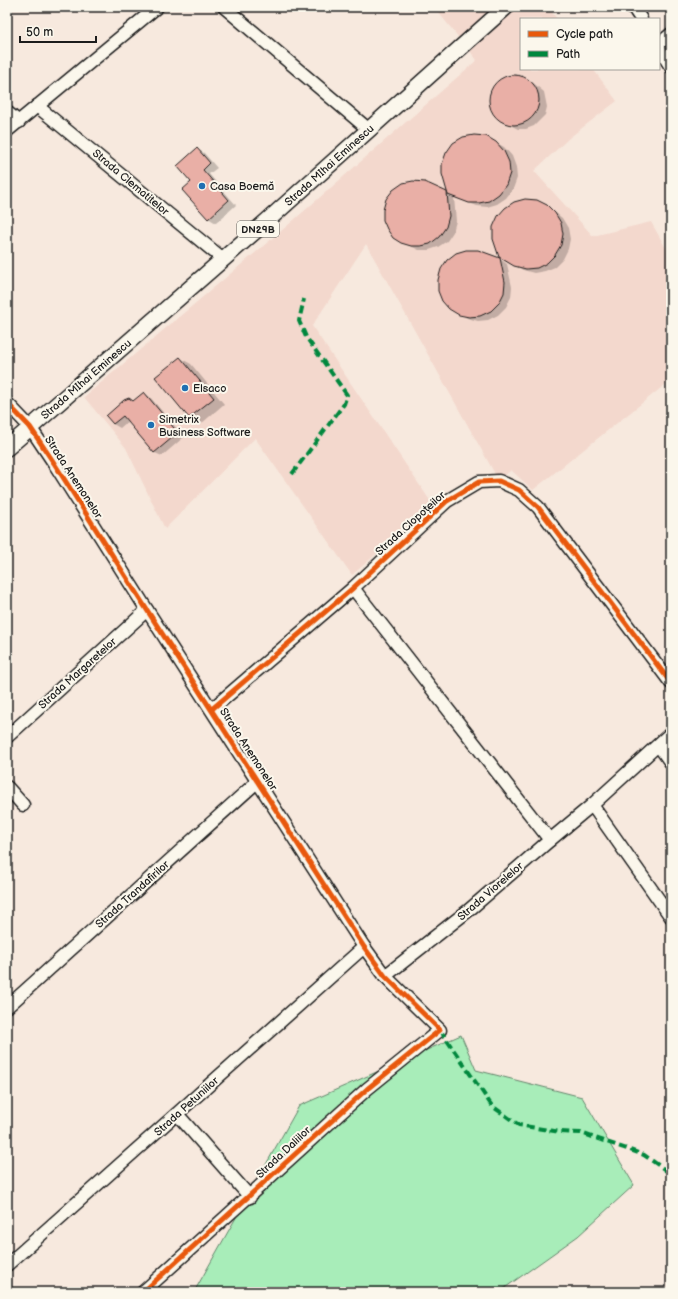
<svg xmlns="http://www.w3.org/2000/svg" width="678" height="1299" font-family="'Balsamiq Sans',sans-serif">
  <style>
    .built { fill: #f3d8cd }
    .green { fill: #a8edb9; stroke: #62846a }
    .shadow { fill: #0003 }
    .building { fill: #e9afa6; stroke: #1c1c1c }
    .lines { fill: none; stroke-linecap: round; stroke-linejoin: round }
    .minor-casing { stroke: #1c1c1c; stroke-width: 15 }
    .major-casing { stroke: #1c1c1c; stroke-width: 18 }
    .minor { stroke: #fbf7ec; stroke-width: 12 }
    .major { stroke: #fbf7ec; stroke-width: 15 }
    .quiet { stroke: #00873e; stroke-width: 4; stroke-dasharray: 8 4; stroke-linecap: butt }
    .cycleway-casing { stroke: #fbf7ec; stroke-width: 8 }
    .cycleway { stroke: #e8590c; stroke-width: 5 }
    .poi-dot { fill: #1f6fb2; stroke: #fbf7ec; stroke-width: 1.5 }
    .labels { text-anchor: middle; stroke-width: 4; stroke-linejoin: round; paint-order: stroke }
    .shield { fill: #fbf7ec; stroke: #5f5e5a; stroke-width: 1 }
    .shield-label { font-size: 10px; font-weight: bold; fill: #1c1c1c }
    .street-label { font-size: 11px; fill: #1c1c1c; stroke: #fbf7ec }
    .poi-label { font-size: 11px; fill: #1c1c1c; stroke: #fbf7ec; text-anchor: start }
  </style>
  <rect width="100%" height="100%" fill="#f7e9de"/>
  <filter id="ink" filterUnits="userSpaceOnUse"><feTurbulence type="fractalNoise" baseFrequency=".025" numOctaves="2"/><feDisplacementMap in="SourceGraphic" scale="8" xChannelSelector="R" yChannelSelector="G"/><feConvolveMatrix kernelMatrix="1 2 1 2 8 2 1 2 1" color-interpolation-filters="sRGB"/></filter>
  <g filter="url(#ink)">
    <path class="built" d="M434,7H548L557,19H521V69H593L617,101L569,138L534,171L593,236L651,222L671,257V380L533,490L511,470L499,481L366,244L312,326L433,505L352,575L255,438L165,529L126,448L84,397L287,226L477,60Z"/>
    <path class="green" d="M461,1035L476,1070L582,1097L634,1185L578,1236L499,1292H194L299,1106Z"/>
    <g class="shadow">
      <path d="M516,75L531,81L544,92L547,107L545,115L534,126L526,129H518L502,121L491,109V92L500,80Z"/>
      <path d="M486,137L504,147L512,156L516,167L517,178L513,189L506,198L497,204L487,207L477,206L454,197L456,221L453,232L447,241L438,247L429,250H419L402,242L446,193L449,195Z"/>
      <path d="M197,149L204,153L217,168L209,174L236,205L216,223L208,218L192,182Z"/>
      <path d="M547,206L562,218L568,228L570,239L568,249L563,259L555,267L545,271L534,273L523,270L515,265Z"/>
      <path d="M500,259L507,264L512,287L511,297L506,307L498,315L488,320L478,321L467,318L450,308Z"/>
      <path d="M180,358L191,364L224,404L201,424L190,418L157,378Z"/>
      <path d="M144,393L150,397L184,437L162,456L155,453L128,421L120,428L113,424Z"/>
    </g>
    <g class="building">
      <circle cx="514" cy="100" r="25"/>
      <path d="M474,135L486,136L496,142L504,151L509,162L510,173L506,185L499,194L489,201L479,203H469L448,195L442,174V164L446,153L453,143L463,137Z"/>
      <path d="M197,148L210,163L203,170L229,200L208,219L182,190L191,182L177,166Z"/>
      <path d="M413,181L425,182L447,192L449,216L446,227L439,237L430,244L421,246H411L401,243L393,238L387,229L383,220V210L386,199L393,190L403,183Z"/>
      <path d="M525,199L537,200L547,205L555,213L561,223L563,234L561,245L555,255L547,263L537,268L526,269L514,266L499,257L493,239V227L498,216L505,208L514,202Z"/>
      <path d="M466,250H478L500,258L505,282L504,293L499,303L491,311L480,316L469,317L459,315L449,309L442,301L438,291V280L441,269L447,260L456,253Z"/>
      <path d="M180,357L214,398L189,418L155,377Z"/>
      <path d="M144,392L178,433L154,453L123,416L113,424L106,416L124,400L129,398L133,401Z"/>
    </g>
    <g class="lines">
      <defs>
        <g id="minor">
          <path d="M224,7L368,129"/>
          <path d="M633,7L641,19"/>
          <path d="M659,44L671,34"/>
          <path d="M659,48L671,67"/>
          <path d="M37,106L223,259"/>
          <path d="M7,112L19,122"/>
          <path d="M7,131L157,7"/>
          <path d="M7,403L30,427L54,463L147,610L364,947L385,976L440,1030L367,1089L143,1292"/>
          <path d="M353,588L550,840"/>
          <path d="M212,709L353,588L447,501L479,482L499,481L519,490L538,507L671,683"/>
          <path d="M7,737L147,610"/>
          <path d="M659,746L671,763"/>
          <path d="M7,787L23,805"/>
          <path d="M592,805L671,917"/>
          <path d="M385,976L469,910L550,840L592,805L671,733"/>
          <path d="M7,1007L258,781"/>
          <path d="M177,1114L250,1197"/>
          <path d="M7,1265L364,947"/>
        </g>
        <path id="major" d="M7,448L268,220L506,7"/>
      </defs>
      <use href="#minor" class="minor-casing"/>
      <use href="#major" class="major-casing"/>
      <use href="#minor" class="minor"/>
      <use href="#major" class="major"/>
      <g class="quiet">
        <path d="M292,474L344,404L347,395L306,337L299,321L304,299"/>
        <path d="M440,1030L492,1106L519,1125L560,1132L581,1133L644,1155L671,1174"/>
      </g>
      <defs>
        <g id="cycleway">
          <path d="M7,403L30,427L54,463L147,610L364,947L385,976L440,1030L367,1089L143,1292"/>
          <path d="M212,709L353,588L447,501L479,482L499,481L519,490L538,507L671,683"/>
        </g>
      </defs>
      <use href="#cycleway" class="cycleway-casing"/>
      <use href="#cycleway" class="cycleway"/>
    </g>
  </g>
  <g class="poi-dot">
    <circle cx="202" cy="186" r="4"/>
    <circle cx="185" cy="388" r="4"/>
    <circle cx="151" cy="425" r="4"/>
  </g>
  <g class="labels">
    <rect class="shield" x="237" y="221" width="42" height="16" rx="3"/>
    <g class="shield-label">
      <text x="258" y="233">DN29B</text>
    </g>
    <g class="street-label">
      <text transform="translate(329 165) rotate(-42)" y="4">Strada MIhai Eminescu</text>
      <text transform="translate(131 182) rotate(40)" y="4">Strada Clematitelor</text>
      <text transform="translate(86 379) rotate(-41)" y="4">Strada MIhai Eminescu</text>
      <text transform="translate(74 477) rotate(57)" y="4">Strada Anemonelor</text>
      <text transform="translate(410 523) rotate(-42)" y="4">Strada Clopoțeilor</text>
      <text transform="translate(77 673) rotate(-42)" y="4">Strada Margaretelor</text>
      <text transform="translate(249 749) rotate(57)" y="4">Strada Anemonelor</text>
      <text transform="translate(490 891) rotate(-41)" y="4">Strada Viorelelor</text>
      <text transform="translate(132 894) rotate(-42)" y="4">Strada Trandafirilor</text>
      <text transform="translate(186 1106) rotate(-42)" y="4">Strada Petuniilor</text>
      <text transform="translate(283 1152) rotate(-43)" y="4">Strada Daliilor</text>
    </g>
    <g class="poi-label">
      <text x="210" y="190">Casa Boemă</text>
      <text x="193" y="392">Elsaco</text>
      <text x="159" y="423">Simetrix<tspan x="159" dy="13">Business Software</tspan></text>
    </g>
  </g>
  <rect width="678" height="1299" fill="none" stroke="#fbf7ec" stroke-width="24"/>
  <rect x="12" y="12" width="654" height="1275" fill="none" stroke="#1c1c1c" stroke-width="1.5" filter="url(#ink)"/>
  <rect x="520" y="18" width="140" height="52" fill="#fbf7ec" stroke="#a29f99"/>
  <rect x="528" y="31" width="20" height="6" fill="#e8590c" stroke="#a29f99"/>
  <text x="556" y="38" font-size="12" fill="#1c1c1c">Cycle path</text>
  <rect x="528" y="51" width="20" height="6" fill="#00873e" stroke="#a29f99"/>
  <text x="556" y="58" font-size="12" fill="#1c1c1c">Path</text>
  <path d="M20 36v6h76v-6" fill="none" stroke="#1c1c1c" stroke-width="2"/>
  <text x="26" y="36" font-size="12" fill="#1c1c1c" stroke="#fbf7ec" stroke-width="3" paint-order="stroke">50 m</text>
</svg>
